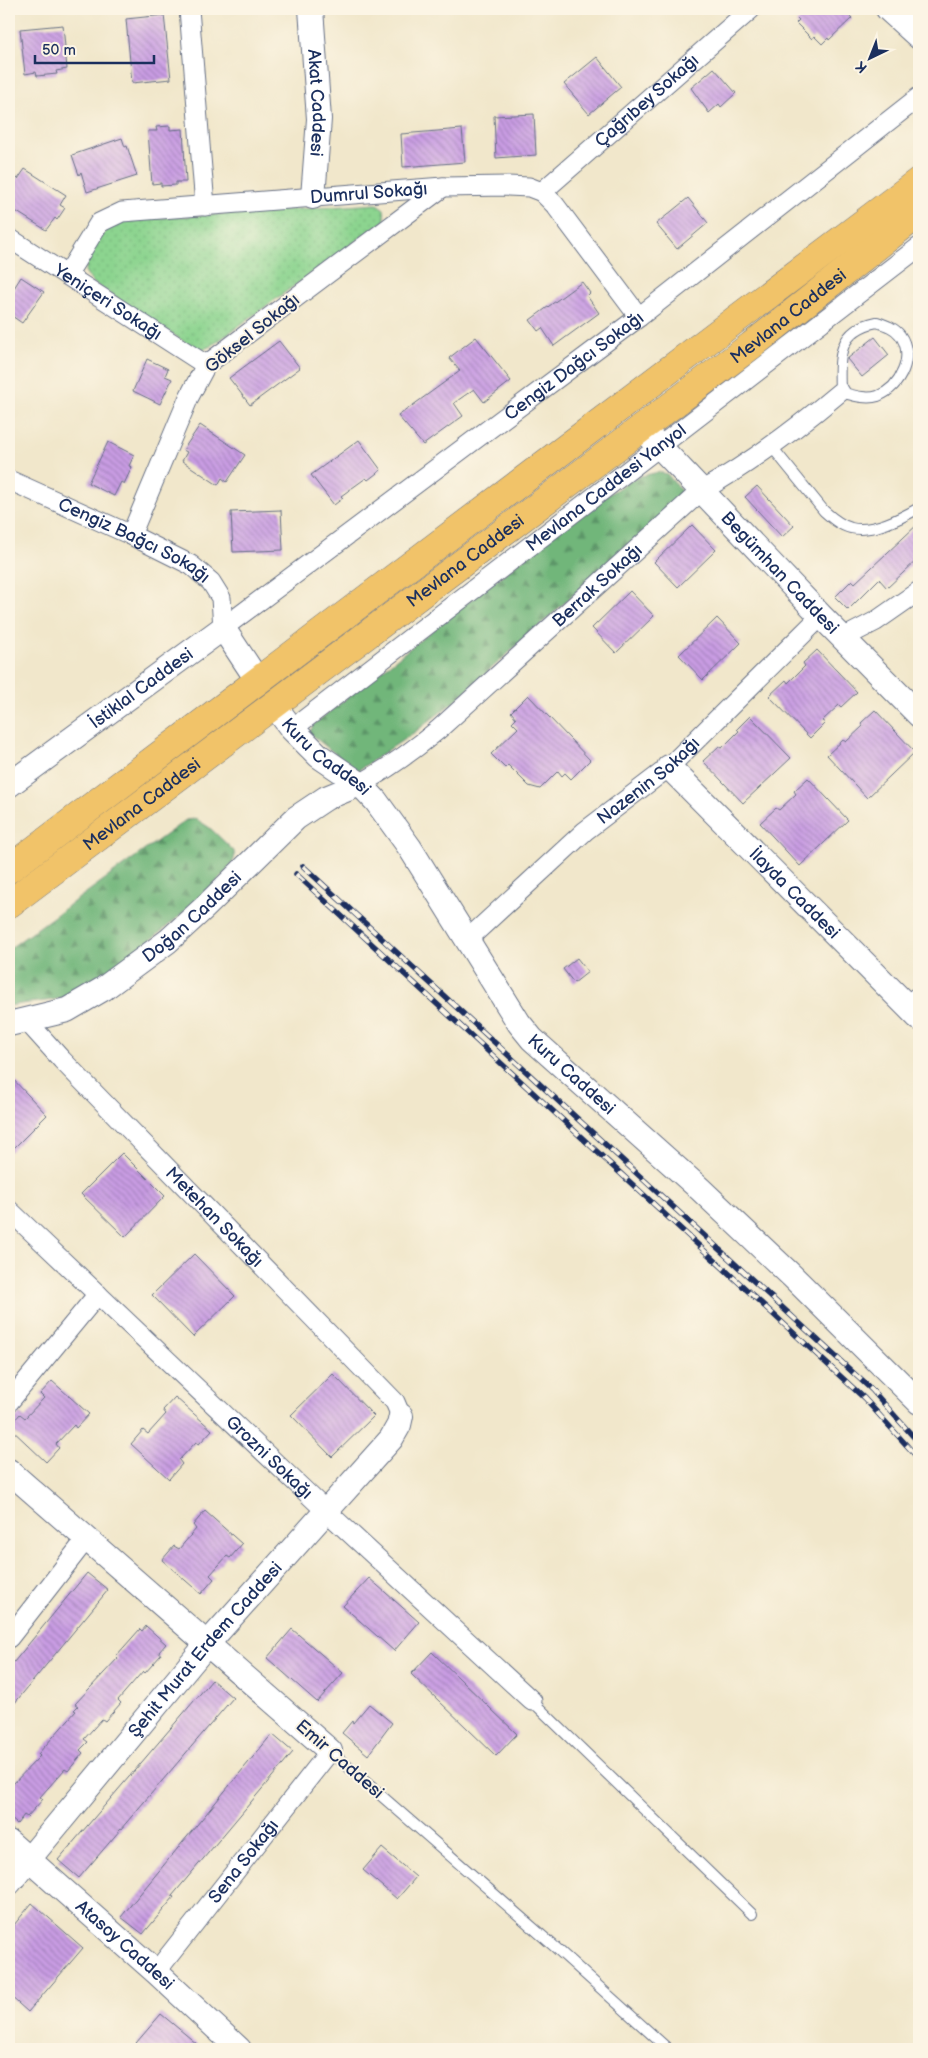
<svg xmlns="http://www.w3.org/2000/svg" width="928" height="2058" font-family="'Balsamiq Sans',sans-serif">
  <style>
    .forest { fill: url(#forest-firs); stroke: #46726c }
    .park { fill: url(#park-dots); stroke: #548276 }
    .building { fill: url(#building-back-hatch) }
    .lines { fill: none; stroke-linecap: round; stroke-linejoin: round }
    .service-casing { stroke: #666f84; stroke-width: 12 }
    .minor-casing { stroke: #666f84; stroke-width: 21 }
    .tertiary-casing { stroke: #666f84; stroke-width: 26 }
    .primary-casing { stroke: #666f84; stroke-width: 29 }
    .service { stroke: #fff; stroke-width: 10 }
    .minor { stroke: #fff; stroke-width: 19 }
    .tertiary { stroke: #fff; stroke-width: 24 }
    .primary { stroke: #f1c369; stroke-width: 28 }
    .rail-casing { stroke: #1b2f5e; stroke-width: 5.5 }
    .rail { stroke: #fcf5e5; stroke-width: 4; stroke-dasharray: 11; stroke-linecap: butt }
    .labels { text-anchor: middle; stroke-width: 4; stroke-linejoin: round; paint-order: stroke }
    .street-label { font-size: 18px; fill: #1b2f5e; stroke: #fcf5e5 }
  </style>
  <defs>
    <pattern id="forest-firs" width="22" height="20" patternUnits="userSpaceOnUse" patternTransform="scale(1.25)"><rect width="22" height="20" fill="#71b67a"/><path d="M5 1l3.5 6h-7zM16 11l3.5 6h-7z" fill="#5c9467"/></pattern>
    <pattern id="park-dots" width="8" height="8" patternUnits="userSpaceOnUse" patternTransform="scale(1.25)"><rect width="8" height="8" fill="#8cd48f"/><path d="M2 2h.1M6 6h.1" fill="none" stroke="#78b67e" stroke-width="1.8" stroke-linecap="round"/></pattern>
    <pattern id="building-back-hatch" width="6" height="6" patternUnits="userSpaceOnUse" patternTransform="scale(1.25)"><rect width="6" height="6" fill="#c99ce3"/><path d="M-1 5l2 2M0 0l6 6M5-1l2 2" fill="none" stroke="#a280bb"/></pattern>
  </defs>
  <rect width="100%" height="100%" fill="#fcf5e5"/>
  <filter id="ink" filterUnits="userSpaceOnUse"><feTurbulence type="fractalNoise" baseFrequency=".02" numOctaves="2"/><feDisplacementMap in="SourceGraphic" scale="10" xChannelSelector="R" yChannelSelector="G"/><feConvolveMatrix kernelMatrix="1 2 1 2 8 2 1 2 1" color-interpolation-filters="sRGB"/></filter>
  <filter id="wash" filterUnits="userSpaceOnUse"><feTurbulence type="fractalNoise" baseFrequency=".0096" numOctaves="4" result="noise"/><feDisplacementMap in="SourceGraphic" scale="20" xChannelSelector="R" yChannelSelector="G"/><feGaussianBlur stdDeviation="1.12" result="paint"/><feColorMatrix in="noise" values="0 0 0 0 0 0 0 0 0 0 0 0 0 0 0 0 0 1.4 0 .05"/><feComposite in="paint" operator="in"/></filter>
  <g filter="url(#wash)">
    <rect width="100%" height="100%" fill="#f1e7cb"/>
    <g class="forest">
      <path d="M659,472L667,474L681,491L680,497L674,505L455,701L415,732L357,771L309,733L314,724L591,505L637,477Z"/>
      <path d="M196,819L210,828L234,851C234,854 235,857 234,859C227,883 96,987 69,996C51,1002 28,1002 9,1006V949L186,820Z"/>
    </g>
    <path class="park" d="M377,204L384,209L385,220L211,346L203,349L191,346L92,282L85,271C90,249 100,235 117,221Z"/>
    <g id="blocks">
      <g class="building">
        <path d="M788,9H843L852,18L829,40L828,38L822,44L814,36L812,39L796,23L799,20Z"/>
        <path d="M164,15L171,79L132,83L126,19Z"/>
        <path d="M63,25L67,69L56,71L57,74L37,76L36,72L25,74L20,29Z"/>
        <path d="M597,57L621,87L589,114L564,84Z"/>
        <path d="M714,68L736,93L721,107L719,104L709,113L691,88Z"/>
        <path d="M534,114L536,155L496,158L494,116Z"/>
        <path d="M170,126V130L183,129L186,182H176V185L161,186V183L152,184L148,131H157L156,127Z"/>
        <path d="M462,129L465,162L403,167L401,134Z"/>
        <path d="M122,138L125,147L127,146L137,176L87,192L81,172L79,175L72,155Z"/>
        <path d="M25,169L66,195L60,205L65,208L57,220L55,218L46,230L9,207V184L14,176L18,179Z"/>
        <path d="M688,198L708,223L677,249L656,224Z"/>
        <path d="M21,277L44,292L22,323L9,314V296Z"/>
        <path d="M582,282L590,293L587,296L599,313L554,346L542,328L538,331L530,320Z"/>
        <path d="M476,337L511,381L484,402L474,389L454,403L463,416L423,445L398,416L460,371L449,358Z"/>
        <path d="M875,337L889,355L862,377L847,359Z"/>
        <path d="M279,341L300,368L250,405L229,378Z"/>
        <path d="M147,359L168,369L165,376L172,379L160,404L133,391Z"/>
        <path d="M200,425L245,455L227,482L222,478L218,485L182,461L187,452L183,450Z"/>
        <path d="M359,440L381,470L368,480L366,478L341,496L343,498L334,505L311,475Z"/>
        <path d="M108,442L134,455L129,466L132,467L124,484L121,482L114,496L88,483Z"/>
        <path d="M757,486L794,526L782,537L745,497Z"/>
        <path d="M281,510L283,550L233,552L231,512Z"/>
        <path d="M919,523V558L887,588L879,579L848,610L835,597L852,580L855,583Z"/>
        <path d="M692,525L716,550L678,587L654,562Z"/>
        <path d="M630,591L654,616L616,653L592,628Z"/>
        <path d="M717,618L741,643L703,680L679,655Z"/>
        <path d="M817,650L857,692L841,707L839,705L822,721L825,723L810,738L769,696L786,680L788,683L805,666L803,663Z"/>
        <path d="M528,695L590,760L571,779L565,773L562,776L558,771L540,789L529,786L508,765L505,768L491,754L518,728L512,722L516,718L511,712Z"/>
        <path d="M875,710L915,752L867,798L827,755L843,740L846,742L863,726L861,723Z"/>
        <path d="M750,716L791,758L743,803L703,761L719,746L722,748L739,731L737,729Z"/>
        <path d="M808,778L848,820L800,866L760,823L776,808L779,810L796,794L794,791Z"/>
        <path d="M577,958L588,972L574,983L563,969Z"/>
        <path d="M9,1075L47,1115L9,1153Z"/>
        <path d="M122,1153L165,1196L125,1237L81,1194Z"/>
        <path d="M194,1254L235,1296L193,1337L152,1295Z"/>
        <path d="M333,1374L374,1416L332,1457L291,1415Z"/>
        <path d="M52,1381L89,1414L76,1428L74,1425L56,1444L59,1448L46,1462L9,1427L20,1414L25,1418L44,1398L40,1394Z"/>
        <path d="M175,1397L212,1430L199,1444L196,1442L179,1460L182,1464L169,1479L131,1444L143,1430L148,1434L166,1414L163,1410Z"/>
        <path d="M205,1511L242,1544L230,1558L227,1556L210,1575L214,1579L201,1594L162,1560L174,1546L179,1549L196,1529L193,1525Z"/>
        <path d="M87,1573L108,1590L9,1710V1668Z"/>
        <path d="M369,1578L419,1622L394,1651L343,1606Z"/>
        <path d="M146,1626L166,1644L159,1652L161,1655L145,1673L143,1671L118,1700L121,1703L105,1721L102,1719L84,1739L88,1742L80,1750L83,1753L68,1771L65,1769L40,1797L43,1799L27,1817L24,1815L17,1824L9,1817V1788L40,1756L38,1754L76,1711L74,1710L78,1706L75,1704L118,1658L116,1656L140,1629L142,1631Z"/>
        <path d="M292,1629L343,1673L317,1702L267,1658Z"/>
        <path d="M432,1652L517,1734L496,1756L411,1674Z"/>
        <path d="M212,1680L233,1698L79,1878L58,1860Z"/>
        <path d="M369,1704L392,1723L368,1755L342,1733L352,1721L353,1723Z"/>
        <path d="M272,1734L293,1752L172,1896L174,1897L143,1934L121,1917Z"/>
        <path d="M382,1848L416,1877L397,1899L363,1870Z"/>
        <path d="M32,1903L83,1948L28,2012L9,1995V1931Z"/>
        <path d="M161,2014L203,2049H144L136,2043Z"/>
      </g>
    </g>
  </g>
  <g filter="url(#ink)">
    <use href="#blocks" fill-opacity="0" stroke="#666f84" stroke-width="1"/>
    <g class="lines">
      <defs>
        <g id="service">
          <path d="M877,322C886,325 895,328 900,335C915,356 901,387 878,396C866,400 852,395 840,392C839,358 837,330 877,322Z"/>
          <path d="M772,447L824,511C832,518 841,526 851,528C873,533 901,518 919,508"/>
          <path d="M904,1002L919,990"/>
          <path d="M532,1701L752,1914"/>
          <path d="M330,1751L555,1947L668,2049"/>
        </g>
        <g id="minor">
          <path d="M189,9L205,206"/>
          <path id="s1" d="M542,192L751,9"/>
          <path id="s2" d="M9,238L206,365"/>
          <path id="s3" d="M67,275L99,223L122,212L443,187L508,186L529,187L542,192L555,205L639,317"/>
          <path id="s4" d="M9,480L131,535L191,565L211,582L221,598L223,628"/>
          <path d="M131,535L189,397L206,365L443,187"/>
          <path id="s5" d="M223,628L639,317L919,97"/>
          <path d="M843,638L876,621L919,591"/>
          <path id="s6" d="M292,729L919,247"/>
          <path id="s7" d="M360,784C389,768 414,750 439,729L701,491C751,463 796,429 840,392"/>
          <path id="s8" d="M468,939L585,831L669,767L821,616"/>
          <path id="s9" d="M25,1019L62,1060L395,1402L401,1416"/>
          <path id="s10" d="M9,1210L325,1510L532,1701"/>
          <path d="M9,1402L98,1294"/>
          <path d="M9,1638L87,1538"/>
          <path id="s11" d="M156,1972L330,1751"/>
        </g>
        <g id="tertiary">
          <path id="s12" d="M311,9L319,119L313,197"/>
          <path d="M888,9L919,37"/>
          <path id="s13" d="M642,428L821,616L919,715"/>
          <path id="s14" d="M274,705L292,729L319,756L360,784L376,801L410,848L519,1023L532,1039L700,1189L792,1276L919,1402"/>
          <path id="s15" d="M669,767L919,1018"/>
          <path id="s16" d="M9,785L223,628L258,681"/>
          <path id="s17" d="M9,1024L67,1010L103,989L168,941L204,908L296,818L326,798L360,784"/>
          <path d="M9,1471L330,1751"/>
          <path id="s18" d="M9,1842L156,1972L239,2049"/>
          <path id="s19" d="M9,1883L208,1643L391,1439L399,1425L401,1416"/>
        </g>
        <g id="primary">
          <path d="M9,869L919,181"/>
          <path id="s20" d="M9,904L752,345L919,213"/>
        </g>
      </defs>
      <use href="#service" class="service-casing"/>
      <use href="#minor" class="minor-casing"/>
      <use href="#tertiary" class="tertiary-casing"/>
      <use href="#primary" class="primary-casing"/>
      <use href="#service" class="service"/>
      <use href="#minor" class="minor"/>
      <use href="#tertiary" class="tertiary"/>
      <use href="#primary" class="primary"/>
      <defs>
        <g id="rail">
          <path d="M303,866L872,1390L919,1443"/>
          <path d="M296,874L864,1398L919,1459"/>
        </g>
      </defs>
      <use href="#rail" class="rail-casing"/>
      <use href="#rail" class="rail"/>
    </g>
  </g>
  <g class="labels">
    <g class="street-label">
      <text dy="6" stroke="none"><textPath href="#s1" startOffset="139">Çağrıbey Sokağı</textPath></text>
      <text dy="6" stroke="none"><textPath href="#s12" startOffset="94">Akat Caddesi</textPath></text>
      <text dy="6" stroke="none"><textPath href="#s3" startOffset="334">Dumrul Sokağı</textPath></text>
      <text dy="6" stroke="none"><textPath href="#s2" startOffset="118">Yeniçeri Sokağı</textPath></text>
      <text dy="6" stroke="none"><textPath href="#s20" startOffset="976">Mevlana Caddesi</textPath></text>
      <text transform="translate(252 333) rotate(-39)" y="6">Göksel Sokağı</text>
      <text dy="6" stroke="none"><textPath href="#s5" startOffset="438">Cengiz Dağcı Sokağı</textPath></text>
      <text dy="6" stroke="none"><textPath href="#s6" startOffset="396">Mevlana Caddesi Yanyol</textPath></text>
      <text dy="6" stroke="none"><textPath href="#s4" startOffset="139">Cengiz Bağcı Sokağı</textPath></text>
      <text dy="6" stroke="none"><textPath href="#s20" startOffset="571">Mevlana Caddesi</textPath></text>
      <text dy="6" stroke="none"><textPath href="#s13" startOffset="200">Begümhan Caddesi</textPath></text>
      <text dy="6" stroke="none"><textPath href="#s7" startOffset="310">Berrak Sokağı</textPath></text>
      <text dy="6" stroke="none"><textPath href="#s16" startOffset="164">İstiklal Caddesi</textPath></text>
      <text dy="6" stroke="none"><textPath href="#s14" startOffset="74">Kuru Caddesi</textPath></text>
      <text dy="6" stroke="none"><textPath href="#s8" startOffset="240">Nazenin Sokağı</textPath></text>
      <text dy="6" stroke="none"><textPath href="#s20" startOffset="166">Mevlana Caddesi</textPath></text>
      <text dy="6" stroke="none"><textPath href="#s15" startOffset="178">İlayda Caddesi</textPath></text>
      <text dy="6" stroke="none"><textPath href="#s17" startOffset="216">Doğan Caddesi</textPath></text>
      <text dy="6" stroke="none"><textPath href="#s14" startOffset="479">Kuru Caddesi</textPath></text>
      <text dy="6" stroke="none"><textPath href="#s9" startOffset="274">Metehan Sokağı</textPath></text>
      <text dy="6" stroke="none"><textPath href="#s10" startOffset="359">Grozni Sokağı</textPath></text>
      <text dy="6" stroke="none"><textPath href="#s19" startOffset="305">Şehit Murat Erdem Caddesi</textPath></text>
      <text transform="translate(340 1759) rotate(41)" y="6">Emir Caddesi</text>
      <text dy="6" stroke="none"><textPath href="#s11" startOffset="141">Sena Sokağı</textPath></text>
      <text dy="6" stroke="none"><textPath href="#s18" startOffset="155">Atasoy Caddesi</textPath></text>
    </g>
  </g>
  <rect width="928" height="2058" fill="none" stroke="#fcf5e5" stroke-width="30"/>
  <g transform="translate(870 58) rotate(223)" stroke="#fcf5e5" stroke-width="4" paint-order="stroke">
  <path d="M0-4L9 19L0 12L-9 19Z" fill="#1b2f5e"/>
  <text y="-8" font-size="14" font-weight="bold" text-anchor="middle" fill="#1b2f5e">K</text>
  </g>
  <path d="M35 55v8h119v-8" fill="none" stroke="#1b2f5e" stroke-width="2.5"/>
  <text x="42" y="55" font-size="15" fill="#1b2f5e" stroke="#fcf5e5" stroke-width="4" paint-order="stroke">50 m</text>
</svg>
